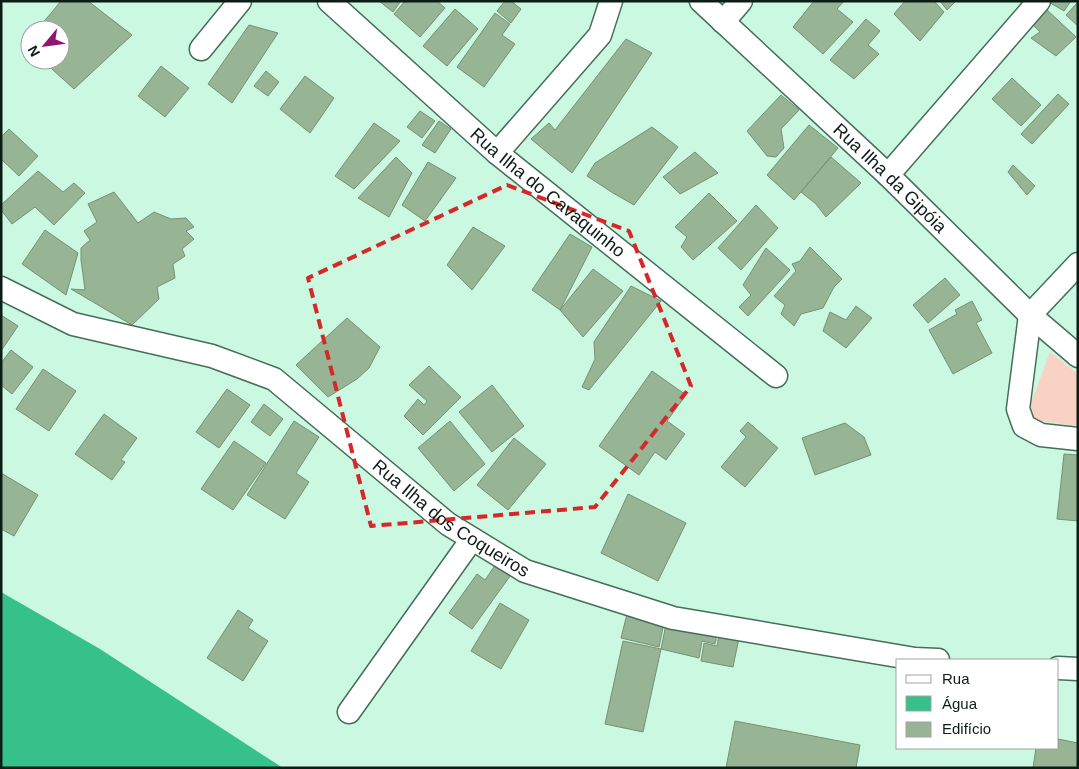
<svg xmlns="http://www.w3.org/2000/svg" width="1079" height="769" font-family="Helvetica,sans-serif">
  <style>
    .green { fill: #f9d2c3 }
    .water { fill: #36c08a }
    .building { fill: #97b594; stroke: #759172 }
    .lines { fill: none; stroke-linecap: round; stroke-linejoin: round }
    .minor-casing { stroke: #456e5a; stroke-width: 25 }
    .minor { stroke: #fff; stroke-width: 22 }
    .marked { fill: none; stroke: #d62828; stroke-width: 4; stroke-dasharray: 10 6; stroke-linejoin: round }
    .labels { text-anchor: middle; stroke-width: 5; stroke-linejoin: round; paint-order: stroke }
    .street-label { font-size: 18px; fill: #0c1d15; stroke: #fff }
  </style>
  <rect width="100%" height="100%" fill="#caf8e0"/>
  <path class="green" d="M1050,352L1078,374V426L1025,419Z"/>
  <path class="water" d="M1,592L100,649L283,768H1Z"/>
  <g class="building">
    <path d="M61,1H88L132,35L74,89L42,60H60V30H37Z"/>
    <path d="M379,1H401L393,12Z"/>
    <path d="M405,1H437L445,8L420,37L394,14Z"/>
    <path d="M505,1H511L521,9L511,23L497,11Z"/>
    <path d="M814,1H844L837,9L853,22L823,54L793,27Z"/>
    <path d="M905,1H934L944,12L920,41L894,14Z"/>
    <path d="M940,1H956L947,10Z"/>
    <path d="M1047,1H1071L1064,11Z"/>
    <path d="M1078,2V26L1066,15Z"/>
    <path d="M1044,7L1076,37L1056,56L1031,38L1040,32L1031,23Z"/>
    <path d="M455,9L478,29L447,66L423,46Z"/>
    <path d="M495,13L510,24L502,35L515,44L484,87L457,67Z"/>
    <path d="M866,19L880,31L868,45L879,54L854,79L830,60Z"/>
    <path d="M249,25L278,33L232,103L208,84Z"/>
    <path d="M626,39L652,53L572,173L531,139L549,123L555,130Z"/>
    <path d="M161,66L189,88L165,117L138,96Z"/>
    <path d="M266,71L279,82L268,96L254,86Z"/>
    <path d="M305,76L334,98L310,133L280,109Z"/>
    <path d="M1012,78L1041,105L1021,126L992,99Z"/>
    <path d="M1058,94L1069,104L1032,144L1021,134Z"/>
    <path d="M781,95L799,110L781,129L784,148L776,157L767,156L747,131Z"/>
    <path d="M420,111L435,121L422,138L407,127Z"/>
    <path d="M439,121L451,129L435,153L422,145Z"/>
    <path d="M374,123L400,141L354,189L335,176Z"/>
    <path d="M809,125L838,148L794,200L767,175Z"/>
    <path d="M652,127L678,147L634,205L613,193L587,176L595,163Z"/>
    <path d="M9,129L38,156L19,176L1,159V137Z"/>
    <path d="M695,152L718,173L680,194L663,177Z"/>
    <path d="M396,157L412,173L389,217L358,198Z"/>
    <path d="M831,157L861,183L826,217L816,204L801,192Z"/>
    <path d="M428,162L456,178L425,221L402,205Z"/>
    <path d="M1013,165L1035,186L1027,195L1008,172Z"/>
    <path d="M38,171L63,192L74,183L85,193L54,225L35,207L12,224L1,210V205Z"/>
    <path d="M114,192L138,223L154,212L171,219L186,218L194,227L186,231L194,239L182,249L185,256L173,264L175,278L157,287L159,299L132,325L71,289L85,290L81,260V248L90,240L84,231L97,222L88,204Z"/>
    <path d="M709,193L737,221L693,260L681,247L687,237L675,227Z"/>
    <path d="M756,205L778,228L741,270L718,248Z"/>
    <path d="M473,227L505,246L472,290L447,265Z"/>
    <path d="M45,230L78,253L66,295L22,264Z"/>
    <path d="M570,234L592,247L560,310L532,290Z"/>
    <path d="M810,247L842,279L834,287L823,308L801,314L794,326L781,314L785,305L774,296L796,271L792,264L800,261Z"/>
    <path d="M766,248L790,270L748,316L739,307L751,295L743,285Z"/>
    <path d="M593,269L623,291L583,337L560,310Z"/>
    <path d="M945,278L960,295L928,323L913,305Z"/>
    <path d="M631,286L661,301L589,390L582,387L595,359L594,342Z"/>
    <path d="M972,301L982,320L976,323L992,353L953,374L929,330L957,314L955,310Z"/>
    <path d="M856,306L872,318L846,348L823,331L830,312L846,320Z"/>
    <path d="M1,315L18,326L1,351Z"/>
    <path d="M347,318L380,347L369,368L357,379L328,397L296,365Z"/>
    <path d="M11,350L33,367L12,394L1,385V363Z"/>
    <path d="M429,366L461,397L423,435L404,416L418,399L424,405L427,401L409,385Z"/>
    <path d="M43,369L76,391L49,431L16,409Z"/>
    <path d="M652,371L686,395L667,421L685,434L666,460L655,452L639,475L599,446Z"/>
    <path d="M492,385L524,426L492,452L459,412Z"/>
    <path d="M227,389L250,405L219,448L196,432Z"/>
    <path d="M264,404L283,419L270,436L251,422Z"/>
    <path d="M104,414L137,438L121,460L125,462L112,480L75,454Z"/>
    <path d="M294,421L319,437L296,473L309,482L285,519L247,495Z"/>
    <path d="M450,421L485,464L454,491L418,448Z"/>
    <path d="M748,422L778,448L745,487L721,467L746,437L740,431Z"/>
    <path d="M845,423L864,437L871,455L815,475L802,438Z"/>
    <path d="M514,438L546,464L508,510L477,485Z"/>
    <path d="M234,441L266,463L233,510L201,489Z"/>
    <path d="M1064,454L1078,455V521L1057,519Z"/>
    <path d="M1,473L38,495L14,536L1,529Z"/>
    <path d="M628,494L686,523L658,581L601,553Z"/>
    <path d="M498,561L513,572L472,629L449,613L477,574L485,580Z"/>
    <path d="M500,603L529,620L501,669L471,651Z"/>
    <path d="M238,610L253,620L248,628L268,641L243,681L207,658Z"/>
    <path d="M628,610L665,618L659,647L621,638Z"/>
    <path d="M667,619L718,630L715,644L702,641L699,658L661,649Z"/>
    <path d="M720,629L740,633L733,667L701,661L704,643L717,646Z"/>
    <path d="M623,641L661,649L643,732L605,724Z"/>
    <path d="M735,721L860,745L856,768H726Z"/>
    <path d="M1058,739L1078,743V768H1033L1036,748H1058Z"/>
  </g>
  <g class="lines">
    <defs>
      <g id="minor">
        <path id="s1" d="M329,1L497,153L776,376"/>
        <path id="s2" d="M701,1L888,175L1030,315L1078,356"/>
        <path d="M723,22L741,1"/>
        <path d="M201,49L240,1"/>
        <path d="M497,153L600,35L611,1"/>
        <path d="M888,175L1039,1"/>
        <path d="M1078,264L1030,315L1018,409L1024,426L1041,435L1078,439"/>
        <path id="s3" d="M1,288L73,324L212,356L274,379L448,524L525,571L673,618L915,659L938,660"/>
        <path d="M1058,668L1078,669"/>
        <path d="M349,712L472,539"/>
      </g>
    </defs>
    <use href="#minor" class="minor-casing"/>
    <use href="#minor" class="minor"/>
  </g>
  <path class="marked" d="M507,185L629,231L691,386L595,507L371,526L308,278Z"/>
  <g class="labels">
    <g class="street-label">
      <text dy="6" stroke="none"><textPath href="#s2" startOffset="259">Rua Ilha da Gipóia</textPath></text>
      <text dy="6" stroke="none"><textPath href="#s1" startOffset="291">Rua Ilha do Cavaquinho</textPath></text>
      <text dy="6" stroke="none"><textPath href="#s3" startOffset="515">Rua Ilha dos Coqueiros</textPath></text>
    </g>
  </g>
  <rect width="1079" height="769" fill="none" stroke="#0c1d15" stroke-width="5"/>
  <rect x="896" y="659" width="162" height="90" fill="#ffffff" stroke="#9ea5a1"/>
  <rect x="906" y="675" width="25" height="8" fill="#ffffff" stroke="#9ea5a1"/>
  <text x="942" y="684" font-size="15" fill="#0c1d15">Rua</text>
  <rect x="906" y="696" width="25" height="15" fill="#36c08a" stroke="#9ea5a1"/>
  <text x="942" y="709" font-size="15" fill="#0c1d15">Água</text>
  <rect x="906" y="722" width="25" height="15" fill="#97b594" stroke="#9ea5a1"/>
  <text x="942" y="734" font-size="15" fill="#0c1d15">Edifício</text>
  <g transform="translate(45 45) rotate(241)"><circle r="24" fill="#ffffff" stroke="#9ea5a1"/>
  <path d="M0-4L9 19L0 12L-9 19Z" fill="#921671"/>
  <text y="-8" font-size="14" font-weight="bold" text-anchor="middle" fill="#0c1d15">N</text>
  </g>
</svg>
